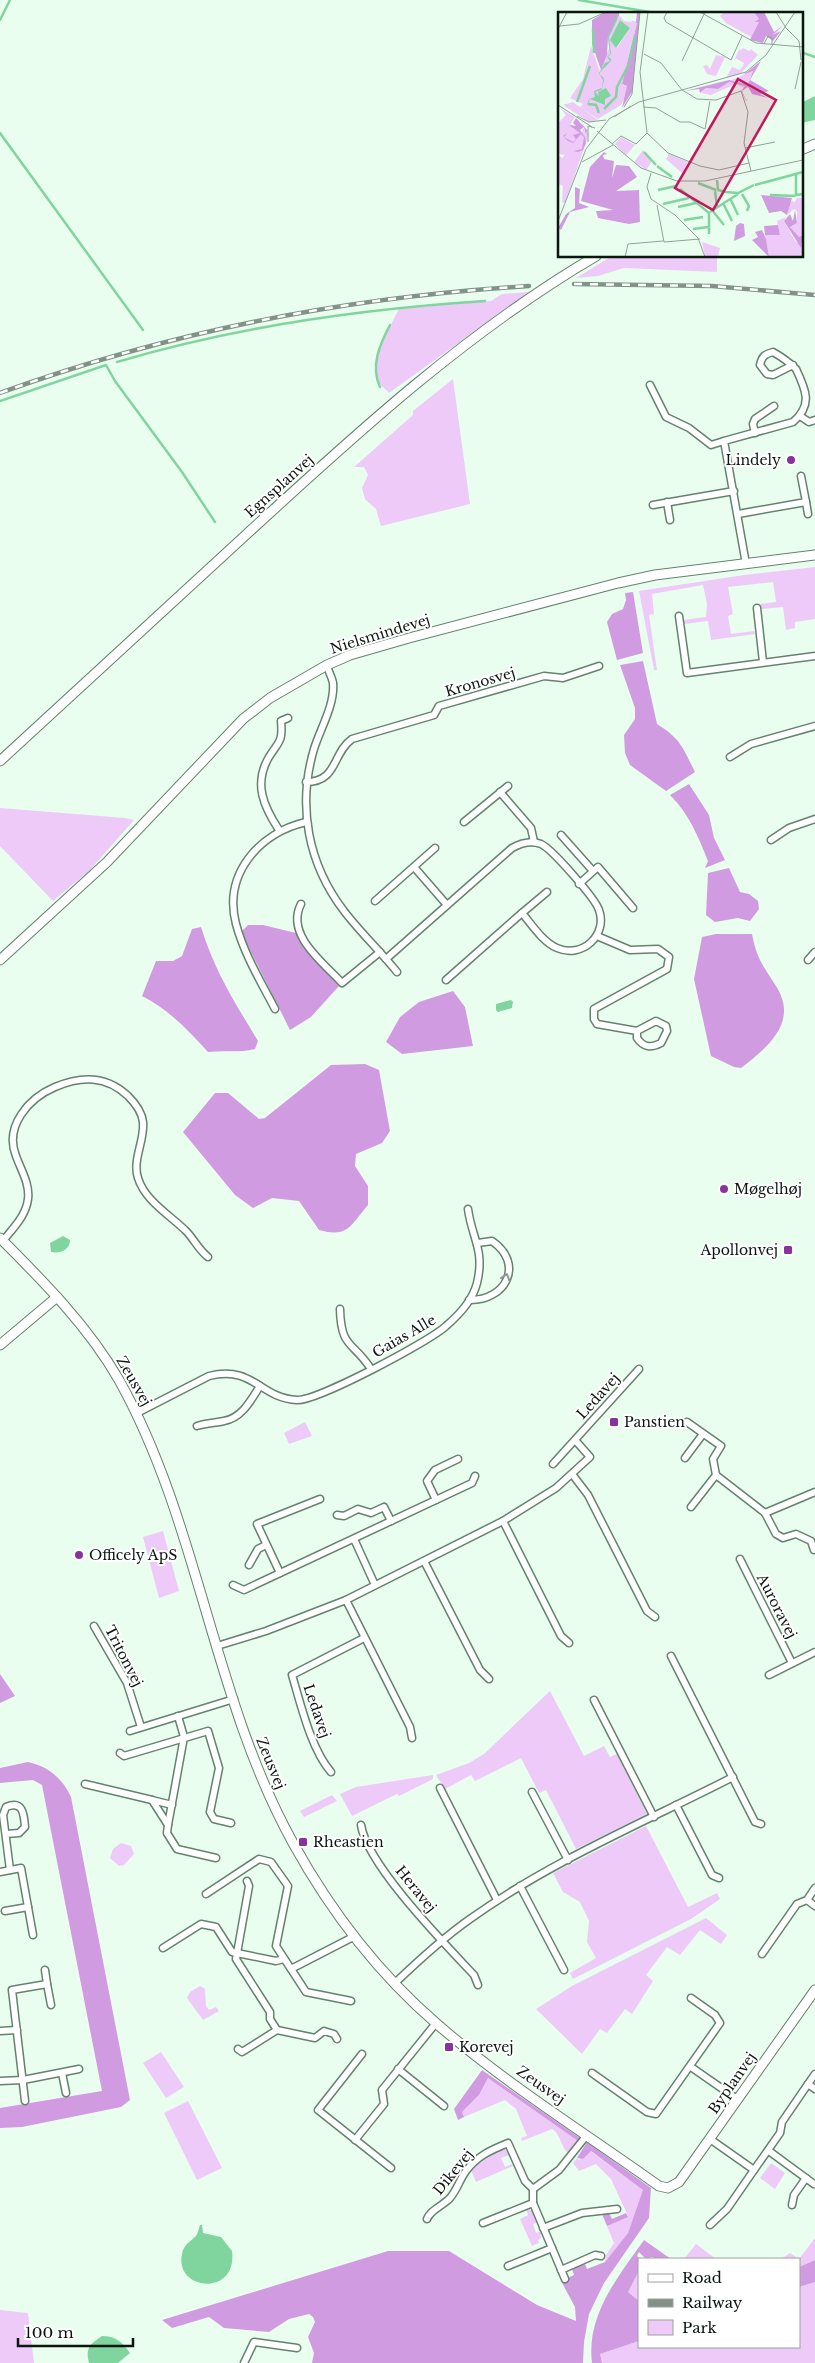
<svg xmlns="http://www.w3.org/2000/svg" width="815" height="2363" font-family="'Libre Baskerville',serif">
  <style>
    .green { fill: #eecaf8 }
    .forest { fill: #d19be1 }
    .water { fill: #80d59f }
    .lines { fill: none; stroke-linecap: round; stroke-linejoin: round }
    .stream { stroke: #80d59f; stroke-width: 2.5 }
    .street-casing { stroke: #64826d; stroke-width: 9 }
    .secondary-casing { stroke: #64826d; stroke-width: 11 }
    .street { stroke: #fff; stroke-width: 6 }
    .secondary { stroke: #fff; stroke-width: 9 }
    .rail-casing { stroke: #829287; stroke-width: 4.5 }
    .rail { stroke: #fff; stroke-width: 2.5; stroke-dasharray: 8; stroke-linecap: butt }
    .oneway { stroke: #919693 }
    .poi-dot { fill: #88329f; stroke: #fff; stroke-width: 2 }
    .labels { text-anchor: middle; stroke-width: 4; stroke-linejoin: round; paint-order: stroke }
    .poi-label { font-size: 14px; fill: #0b160f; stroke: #fff; text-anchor: start }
    .street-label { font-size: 14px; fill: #0b160f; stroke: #fff }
    .inset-river { fill: none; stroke: #80d59f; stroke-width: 2.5 }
    .inset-road { fill: none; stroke: #91a196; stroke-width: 1 }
    .view { fill: #c2185b; fill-opacity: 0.15; stroke: #c2185b; stroke-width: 2.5 }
    .inset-edge { fill: none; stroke: #0b160f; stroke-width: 2.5 }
  </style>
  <rect width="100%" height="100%" fill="#eafef0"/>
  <g class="green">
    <path d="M612,256H717V272L624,268L598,276L576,278Z"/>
    <path d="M529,292L389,393C387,390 382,387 380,384C367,366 390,326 399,309L491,301L502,294Z"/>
    <path d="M453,379L470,504L381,526L376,509L365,499L362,488L368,475L364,467H354L413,415V411Z"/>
    <path d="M815,567V619L795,622V628L786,630L783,607L761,609L760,604L776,602L773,582L728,587L733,614L728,616L731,634L754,631L755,634L711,640L708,621L684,624L683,620L706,617L707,604L703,585L652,594L654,614L649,615L657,670H654L639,591L744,575Z"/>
    <path d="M0,808L125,818L134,820L89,871L53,901L0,846Z"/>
    <path d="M305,1422L312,1436L289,1444L284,1433Z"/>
    <path d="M163,1531L179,1591L159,1598L143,1537Z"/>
    <path d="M550,1691L584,1756L604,1746L610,1757L617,1754L647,1814L576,1849L546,1790L539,1793L521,1758L475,1781L471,1775L445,1789L436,1775L469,1763L484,1754Z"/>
    <path d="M433,1775V1779L399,1796L397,1794L352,1816L340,1794L356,1787Z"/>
    <path d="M332,1795L337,1801L304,1817L300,1811Z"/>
    <path d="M646,1826L688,1907L717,1893L720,1899L691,1919L573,1979L570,1973L596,1958L587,1942L589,1921L580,1902L563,1892L553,1873Z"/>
    <path d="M121,1843L131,1846L134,1854L124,1865L119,1866L110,1858L113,1849Z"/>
    <path d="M706,1918L727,1935L721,1944L700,1930L680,1955L667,1947L646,1975L653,1981L632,2014L625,2009L607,2033L600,2029L582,2054L536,2009L572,1986Z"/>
    <path d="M200,1986L205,1989L206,2006L209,2010L216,2007L219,2011L203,2020L187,1998L190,1992Z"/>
    <path d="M161,2052L184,2087L166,2098L143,2063Z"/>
    <path d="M488,2078L578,2141L569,2154C560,2147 561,2134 552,2129L522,2141L521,2138L527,2136L516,2109L505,2100L464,2117L462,2112L479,2095Z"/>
    <path d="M188,2101L222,2168L197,2180L164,2113Z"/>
    <path d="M502,2149H505L509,2155L501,2158L505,2167L512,2164L513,2166L476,2182L471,2170L478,2161Z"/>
    <path d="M590,2151L644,2190L628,2233L605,2262L606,2255L614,2243L607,2226L628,2216L611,2179L596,2164L579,2171L573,2163L577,2158L579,2160Z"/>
    <path d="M771,2163L785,2173L775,2189L760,2178Z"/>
    <path d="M526,2209L533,2211L538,2222L533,2224L536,2233L541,2231L542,2234L540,2235L541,2238L538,2240L539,2243L532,2246L520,2219L528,2215Z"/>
    <path d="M815,2238V2260L799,2267V2259H781L790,2253L799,2259Z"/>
    <path d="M696,2244L716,2259H684Z"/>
    <path d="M639,2271V2301L628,2292Z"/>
    <path d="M815,2282V2363H602L600,2354L639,2341V2347H799V2287Z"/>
    <path d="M0,2310L28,2313L34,2363H0Z"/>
  </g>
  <g class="forest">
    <path d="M633,592L643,653L617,660L607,622L612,614L623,609L626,600L625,593Z"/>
    <path d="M643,661L657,724C681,739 683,748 695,772L666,791L630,765L625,753L624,735L635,719V708L620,665Z"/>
    <path d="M689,784L709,815L714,838L725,860L705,868L708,861C698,836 689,814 670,795Z"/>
    <path d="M729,868L740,892L749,894L758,901L759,909L750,921L738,918L715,922L706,915L708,873Z"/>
    <path d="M248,925H263L296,933L339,986L311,1017L290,1030L241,932Z"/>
    <path d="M201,927C215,972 234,1001 258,1041L255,1049C239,1053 224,1050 208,1052C188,1030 168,1009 142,996L156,961H173L182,956L192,929Z"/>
    <path d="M716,934H752C757,960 763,965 776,986C799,1022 768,1047 741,1068L734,1067L711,1056L694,979L702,937Z"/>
    <path d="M453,991L465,1007L473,1046L402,1054L386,1042L400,1017L419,1002Z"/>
    <path d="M365,1064L379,1070L390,1131L382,1143L356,1154L355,1166L368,1186V1205C350,1226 348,1238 319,1230L299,1201L272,1198L253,1208L235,1195L183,1132L215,1093H228L259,1119L265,1118L331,1065Z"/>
    <path d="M0,1674L15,1696L0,1703Z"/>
    <path d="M28,1762C48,1766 63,1779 71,1797L130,2100L121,2107L22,2127L0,2128V2108L102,2091L42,1785L33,1780L0,1783V1768Z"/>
    <path d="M482,2070L580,2138L578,2141L488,2078L479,2095L462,2112L464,2117L458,2120L454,2109Z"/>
    <path d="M587,2142L651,2188L649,2218L604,2283L589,2314L584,2342L583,2363H312L314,2353L308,2337L315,2322L313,2317L309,2314L289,2319L269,2332L224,2328L209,2317L172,2328L162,2320L388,2251H449L537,2305L576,2321L575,2307L561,2281L574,2275L572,2269L585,2264L587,2269L605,2262L628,2233L643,2190L591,2151L583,2159L577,2158Z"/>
    <path d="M609,2213L612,2219L626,2213L628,2217L607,2226L602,2214Z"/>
    <path d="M644,2240L671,2259H656L652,2257L646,2259L639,2252L637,2256L640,2259L639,2271L628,2292L639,2301V2341L600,2354L602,2363H592C586,2315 618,2277 644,2240Z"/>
    <path d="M815,2260V2282L799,2287V2267Z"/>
  </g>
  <g class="water">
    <path d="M815,96V120L801,123V103Z"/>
    <path d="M511,1000L513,1002L512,1008L498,1012L496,1010V1004Z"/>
    <path d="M63,1236L70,1240C70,1250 60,1254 51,1252L50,1243Z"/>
    <path d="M200,2225H202L203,2233L221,2237L232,2251C238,2297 174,2291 182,2254C184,2244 190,2242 196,2236C198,2233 199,2228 200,2225Z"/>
    <path d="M102,2336C116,2336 122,2342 130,2353L118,2363H89C85,2348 90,2344 102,2336Z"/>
  </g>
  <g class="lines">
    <g class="stream">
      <path d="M579,0L661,14"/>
      <path d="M0,20L10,0"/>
      <path d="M801,52L815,57"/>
      <path d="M0,133L143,330"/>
      <path d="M117,362C238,326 360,309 485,301"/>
      <path d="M380,387C370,366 380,344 390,325"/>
      <path d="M0,401L106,365L115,381L182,472L215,522"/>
    </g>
    <defs>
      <g id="street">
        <path d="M650,385L666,417L689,428L711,445L724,441"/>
        <path d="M800,416L809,422L815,420"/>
        <path d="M755,433L753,424L755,419L774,406"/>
        <path d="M667,502L670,520"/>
        <path d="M806,502L808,514"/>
        <path d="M653,505L734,491"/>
        <path d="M738,514L806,502L801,476"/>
        <path d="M746,564L724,441L793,422C813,405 806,390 796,369C789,362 782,357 773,352C765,354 762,356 760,365L767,374L773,375L793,365"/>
        <path d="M757,608L763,662"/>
        <path d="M679,616L687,673L815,656"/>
        <path d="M327,665C328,671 332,677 333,683C335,705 320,729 314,749C297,806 308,864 344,911C360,932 380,951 397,972"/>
        <path d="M730,757L751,744L815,726"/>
        <path d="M306,782C338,782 332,753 352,739L434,715L439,706L544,676L563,678L599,666"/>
        <path d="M500,792L531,828L534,842"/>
        <path d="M464,822L508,786"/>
        <path d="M279,830C264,807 253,784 269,757C279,741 283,742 281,721L288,718"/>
        <path d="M561,835L593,871"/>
        <path d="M771,840L789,828L815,819"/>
        <path d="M414,867L447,905"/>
        <path d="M579,884L598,867L633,908"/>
        <path d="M375,901L435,848"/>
        <path d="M301,904C285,935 324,963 342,983L380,952"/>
        <path d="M522,913L547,892"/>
        <path d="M597,936L630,950L658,949L669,957L667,969L594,1009V1019L597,1024L637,1031V1038C644,1048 651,1048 661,1043L667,1031L666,1026L656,1021L637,1031"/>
        <path d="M386,959L512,848C521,843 531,840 541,844C552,849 595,898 599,910C608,935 582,959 557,948C543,942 532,925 522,913L446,980"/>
        <path d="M808,960L815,952"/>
        <path d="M275,1009C261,982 244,954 236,924C223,874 259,833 306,822"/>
        <path d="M3,1241C13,1228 26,1216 28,1199C30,1184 21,1170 16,1156C4,1126 29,1098 55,1087C81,1076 106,1075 128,1096C135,1103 142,1112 143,1122C145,1140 132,1160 138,1178C145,1201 170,1215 186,1231C194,1239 198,1249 208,1257"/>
        <path d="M469,1300C506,1301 525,1264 492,1241L478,1243"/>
        <path d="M340,1309C341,1349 353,1341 371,1369"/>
        <path d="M137,1413L209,1376C254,1365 259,1398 297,1400C317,1401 429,1342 446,1326C459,1315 473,1299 477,1283C485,1250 472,1239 468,1209"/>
        <path d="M687,1422L721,1446L713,1459L716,1475"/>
        <path d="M197,1426C207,1423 215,1423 224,1421C242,1418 251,1400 260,1386"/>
        <path d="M685,1458L703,1434"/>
        <path d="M553,1464L639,1369"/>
        <path d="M572,1474L588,1495L647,1611L655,1617"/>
        <path d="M436,1500L427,1481L435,1470L458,1459"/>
        <path d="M691,1507L716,1475L765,1513L776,1534L783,1538L796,1534L811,1541L814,1550"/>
        <path d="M765,1513L815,1492"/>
        <path d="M337,1515L344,1516L358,1509L371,1513L384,1507L391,1521"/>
        <path d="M503,1521L561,1636L569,1643"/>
        <path d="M354,1539L375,1585"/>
        <path d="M740,1559L792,1663"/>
        <path d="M424,1561L480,1670L489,1679"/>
        <path d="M249,1565L258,1549L266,1545"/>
        <path d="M280,1573L257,1524L320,1499"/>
        <path d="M233,1585L244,1590L472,1483L475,1476"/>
        <path d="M346,1600L410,1727L412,1738"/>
        <path d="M94,1626L127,1683L141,1727"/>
        <path d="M217,1646L266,1631L346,1600L503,1521L556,1488L590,1457L575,1440"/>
        <path d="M671,1656L755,1822L761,1824"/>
        <path d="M769,1675L815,1652"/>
        <path d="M594,1700L654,1817"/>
        <path d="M130,1731L234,1699"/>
        <path d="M120,1753L124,1756L208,1731L219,1768L210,1812L214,1819L231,1823"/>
        <path d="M331,1772C311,1749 301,1705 292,1675L364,1638"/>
        <path d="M85,1784L152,1800L168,1825L167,1833L177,1849L216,1858"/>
        <path d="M440,1788L497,1900"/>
        <path d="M532,1792L568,1860"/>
        <path d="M152,1800L172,1805"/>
        <path d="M676,1805L712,1875L719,1878"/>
        <path d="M168,1825L184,1737L178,1716"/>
        <path d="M361,1825C367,1865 445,1944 474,1975L478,1985"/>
        <path d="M6,1834L19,1833L25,1827C24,1814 23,1800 6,1807L3,1815L10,1870"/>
        <path d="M0,1872L21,1868L33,1935"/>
        <path d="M247,1881L249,1886L236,1959L270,2012V2019L277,2030L315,2038L324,2031L334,2034L337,2039"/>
        <path d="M520,1886L564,1970"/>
        <path d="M206,1894L259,1859L271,1862L288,1886L276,1946L306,1992L351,2001"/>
        <path d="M807,1900L815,1906"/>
        <path d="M5,1911L28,1907"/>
        <path d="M163,1948L201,1924L216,1927L232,1952L276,1961L284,1959"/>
        <path d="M762,1954L797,1904L807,1900L815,1888"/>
        <path d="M291,1969L355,1936"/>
        <path d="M45,1970L47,1984"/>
        <path d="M395,1983C419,1960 443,1938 470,1919C551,1861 645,1822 733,1777"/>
        <path d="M0,2031L17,2030"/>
        <path d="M238,2049L242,2052L277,2030"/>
        <path d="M362,2054L318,2110L391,2168"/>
        <path d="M691,2067L737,2099"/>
        <path d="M398,2069L444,2106"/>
        <path d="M62,2073L66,2093"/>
        <path d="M592,2073L647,2112L656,2114L720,2023L715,2015L691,1998"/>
        <path d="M0,2081L23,2080L79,2069"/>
        <path d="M808,2084L815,2074"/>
        <path d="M25,2101L12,1990L47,1984L51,2005"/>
        <path d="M710,2139L754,2170L780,2133L782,2122L808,2084L815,2089"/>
        <path d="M355,2140L384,2104L382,2090L436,2023"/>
        <path d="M769,2151L814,2184"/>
        <path d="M533,2189L559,2170L587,2135"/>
        <path d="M792,2205L794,2195L806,2178"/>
        <path d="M427,2219C430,2210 444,2205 450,2198C457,2190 460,2179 466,2171C477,2156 491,2150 508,2143L525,2181L533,2189V2203L565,2279"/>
        <path d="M483,2223L533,2203"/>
        <path d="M710,2225L727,2209L754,2170"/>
        <path d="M543,2228L582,2213L617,2209"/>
        <path d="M508,2266L552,2248"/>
        <path d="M561,2270L595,2255L601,2256"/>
        <path d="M244,2363L254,2342L297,2348"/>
      </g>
      <g id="secondary">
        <path d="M801,150L815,144"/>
        <path d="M0,761C83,684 166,608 249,532C358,432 468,331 596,256"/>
        <path d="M0,960L107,862L243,719L270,698L327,665L350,655L409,638L618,583L655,575L815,555"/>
        <path d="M0,1238C43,1281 88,1326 119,1380C200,1525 212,1697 293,1843C330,1910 379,1974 437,2024C506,2084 585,2133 659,2186L668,2188L679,2182L815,1990"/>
        <path d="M0,1345L57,1297"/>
      </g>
    </defs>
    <use href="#street" class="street-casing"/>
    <use href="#secondary" class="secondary-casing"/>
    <use href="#street" class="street"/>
    <use href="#secondary" class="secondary"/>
    <defs>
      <g id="rail">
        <path d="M574,284L712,286L815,295"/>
        <path d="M0,393C171,331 348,297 529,286"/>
      </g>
    </defs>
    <use href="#rail" class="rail-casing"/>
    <use href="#rail" class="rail"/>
  </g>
  <defs><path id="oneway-chevron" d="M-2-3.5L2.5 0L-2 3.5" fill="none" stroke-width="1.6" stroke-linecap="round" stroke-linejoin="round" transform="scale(1.25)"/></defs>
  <use class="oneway" href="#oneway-chevron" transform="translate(506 1277) rotate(-73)"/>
  <g class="poi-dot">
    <circle cx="791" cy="460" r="5"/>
    <circle cx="724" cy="1189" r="5"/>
    <rect x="783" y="1245" width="10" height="10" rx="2.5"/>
    <rect x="609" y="1417" width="10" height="10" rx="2.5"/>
    <circle cx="79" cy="1555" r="5"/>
    <rect x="298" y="1837" width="10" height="10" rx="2.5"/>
    <rect x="444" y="2042" width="10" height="10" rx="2.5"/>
  </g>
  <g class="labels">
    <g class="poi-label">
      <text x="781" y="465" text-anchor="end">Lindely</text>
      <text x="734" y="1194">Møgelhøj</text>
      <text x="778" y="1255" text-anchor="end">Apollonvej</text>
      <text x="624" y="1427">Panstien</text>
      <text x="89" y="1560">Officely ApS</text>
      <text x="313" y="1847">Rheastien</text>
      <text x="459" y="2052">Korevej</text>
    </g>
    <g class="street-label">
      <text transform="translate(279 486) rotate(-42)" y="5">Egnsplanvej</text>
      <text transform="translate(380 634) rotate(-17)" y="5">Nielsmindevej</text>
      <text transform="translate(480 682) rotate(-16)" y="5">Kronosvej</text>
      <text transform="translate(404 1336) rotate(-30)" y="5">Gaias Alle</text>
      <text transform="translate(134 1381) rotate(60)" y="5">Zeusvej</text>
      <text transform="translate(598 1396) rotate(-48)" y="5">Ledavej</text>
      <text transform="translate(777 1606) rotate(63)" y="5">Auroravej</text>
      <text transform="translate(124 1656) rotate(63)" y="5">Tritonvej</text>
      <text transform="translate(317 1711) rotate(71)" y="5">Ledavej</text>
      <text transform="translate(271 1763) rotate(68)" y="5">Zeusvej</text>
      <text transform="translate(416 1889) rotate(51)" y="5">Heravej</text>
      <text transform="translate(732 2083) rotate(-55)" y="5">Byplanvej</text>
      <text transform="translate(541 2085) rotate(35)" y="5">Zeusvej</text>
      <text transform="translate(453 2172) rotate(-51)" y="5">Dikevej</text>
    </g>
  </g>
  <g transform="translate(558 12)">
    <rect width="245" height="245" fill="#eafef0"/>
    <path d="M166,0H206L216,20L225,13L218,21L206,25L205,31L192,28L193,25L168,11L162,4ZM61,3L66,9L79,11L64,72L69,74V82L63,93L40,107L23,96L40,108L31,110L5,93L15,90L22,95L25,92L12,86L25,67L33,34L42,60L51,36L50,25ZM62,8L72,16L59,36L53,28ZM182,36V39L185,36L191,39L193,37L200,43L183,61L168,66L174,55L182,58L185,54L186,51L177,46ZM158,43L167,45L158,64L149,62L145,54L149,53L152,57ZM195,59L190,73L181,71L187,74L186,76L178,72L153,83L143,81L148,76L160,77L170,70L179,71L171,69ZM3,97L17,105L12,113L15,117L21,113L24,116L20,120L24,121L25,115L28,121L23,108L31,122L7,191L4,190L5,174L0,172L1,143L4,146L7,143L0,142V111L8,103ZM63,125L77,133L68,143L57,132ZM85,138L94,149L88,158L76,150ZM111,142L130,150L124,161L108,147ZM239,186H245V223L241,225L232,215L239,211V199L236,197L229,203L232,189L237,190ZM228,205L226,209L237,229L245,234V245H211L207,223H222L219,209ZM144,230L162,236L160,244L147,245Z" fill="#eecaf8" fill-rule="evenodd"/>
    <path d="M48,0H61V3L50,25L49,43L43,58L34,32V8ZM79,0H82L74,80L64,96L69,74L64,72L79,11L69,8L78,10ZM196,0H206L216,20L225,14L214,23L223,19L215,29L208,24L205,31L192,28L201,10H197L201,7ZM203,49L192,68L211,79L202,82L210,86L194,82L190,75L184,79L188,88L190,87L188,89L183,79L187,74L171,70L160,77L148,76L142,81L141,77L127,79L171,68L190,73L195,59L185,63ZM18,106L29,118L28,122L26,115L22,118L27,125L28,131L25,138L20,140L16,139L24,137L26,125L23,122L15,131L10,129L5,124L9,121L6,125L15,130L18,127L15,123L22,121L12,114L8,117L13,113L18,114L15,111ZM46,140L49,142L45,143L46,147L56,149L54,166L58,153L71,154L79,165L58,179L81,178L82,210L71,212L40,206L38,199L55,198L23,189L32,155ZM17,175L22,177L21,191L31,195L12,200L3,218L0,216L8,202L17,196ZM203,183L234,186L229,203L223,199L211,201ZM237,198L239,211L232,215L241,225L245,223L243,236L226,209L232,202L235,209ZM182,211L186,212L187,224L176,229L178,214ZM220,213L222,223H207L206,214ZM204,218L208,227L211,245L194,228L200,225L197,220Z" fill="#d19be1"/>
    <path d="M60,0L59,8L51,25L53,42L50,45L53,47V49L42,60V63L45,65L46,68L44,77L43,78L37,80L41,84L40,80L48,76L53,84L47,87V93L32,87L30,92L29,93L24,94L19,103L24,94L29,93L31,87L37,85L36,79L44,76L45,68L42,63L41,61L47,51L52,49L49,45L52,42L50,25ZM62,8L72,16L58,36L52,28Z" fill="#80d59f"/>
    <path class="inset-river" d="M35,17L36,41M71,50L77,24M19,90L32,54M30,92L38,93L41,101M46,97L58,85L59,75L71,52M86,140L98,153M99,154L114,165M238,163V183L245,182M159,168L160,178L168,180L180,181L196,173M140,171L158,178M197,173L245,160M122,177L151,201V222M100,178L118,174M157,179L159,194M184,182L191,194L189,199M212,183L237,184M172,186L180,203M165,191L174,209M105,192L131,186M120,195L138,191M154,198L166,213M152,200L180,182M126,208L145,205M135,217L150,215"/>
    <path class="inset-road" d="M90,0L82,60L89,121L110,141L142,154L161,158L191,151M109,0L106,6L108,10L173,48L184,24M142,0L198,31L245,35M218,0L228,16L241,29L243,48M2,14L21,12L48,0M0,17L9,0M206,32L210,24L214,26V32M86,42L103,51L124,78L139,87L158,88L183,79L190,100L186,131L193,159M124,49L147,0M237,77L243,50M0,93L34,115M66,95L74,82L82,0M85,95L98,96L122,110H132L147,117L152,89M19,104L31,110L48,108M56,105L73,94M39,119L83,156L119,169H147L245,148M30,130V114L37,116M54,132L63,124L78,132L89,121M187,136L217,130M24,150L55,133M93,161L89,175L93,187L117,203L140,226L147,245M99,193L106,230L142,227M0,209L28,137L51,107L81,90L188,60L208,43L237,0M67,245L70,232L105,229"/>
    <path class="view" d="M180,67L218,88L155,198L117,176Z"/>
    <rect width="245" height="245" class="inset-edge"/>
  </g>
  <rect x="638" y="2258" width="162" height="90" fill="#ffffff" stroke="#9da29f"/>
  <rect x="648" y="2274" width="25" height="8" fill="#ffffff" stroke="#9da29f"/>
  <text x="682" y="2283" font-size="15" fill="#0b160f">Road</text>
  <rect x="648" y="2299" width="25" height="8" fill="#829287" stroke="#9da29f"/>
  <text x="682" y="2308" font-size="15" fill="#0b160f">Railway</text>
  <rect x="648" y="2320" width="25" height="15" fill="#eecaf8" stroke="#9da29f"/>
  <text x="682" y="2333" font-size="15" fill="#0b160f">Park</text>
  <path d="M18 2338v8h115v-8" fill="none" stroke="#0b160f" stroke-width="2.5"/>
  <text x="25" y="2338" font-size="15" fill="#0b160f" stroke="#ffffff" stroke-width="4" paint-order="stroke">100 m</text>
</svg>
